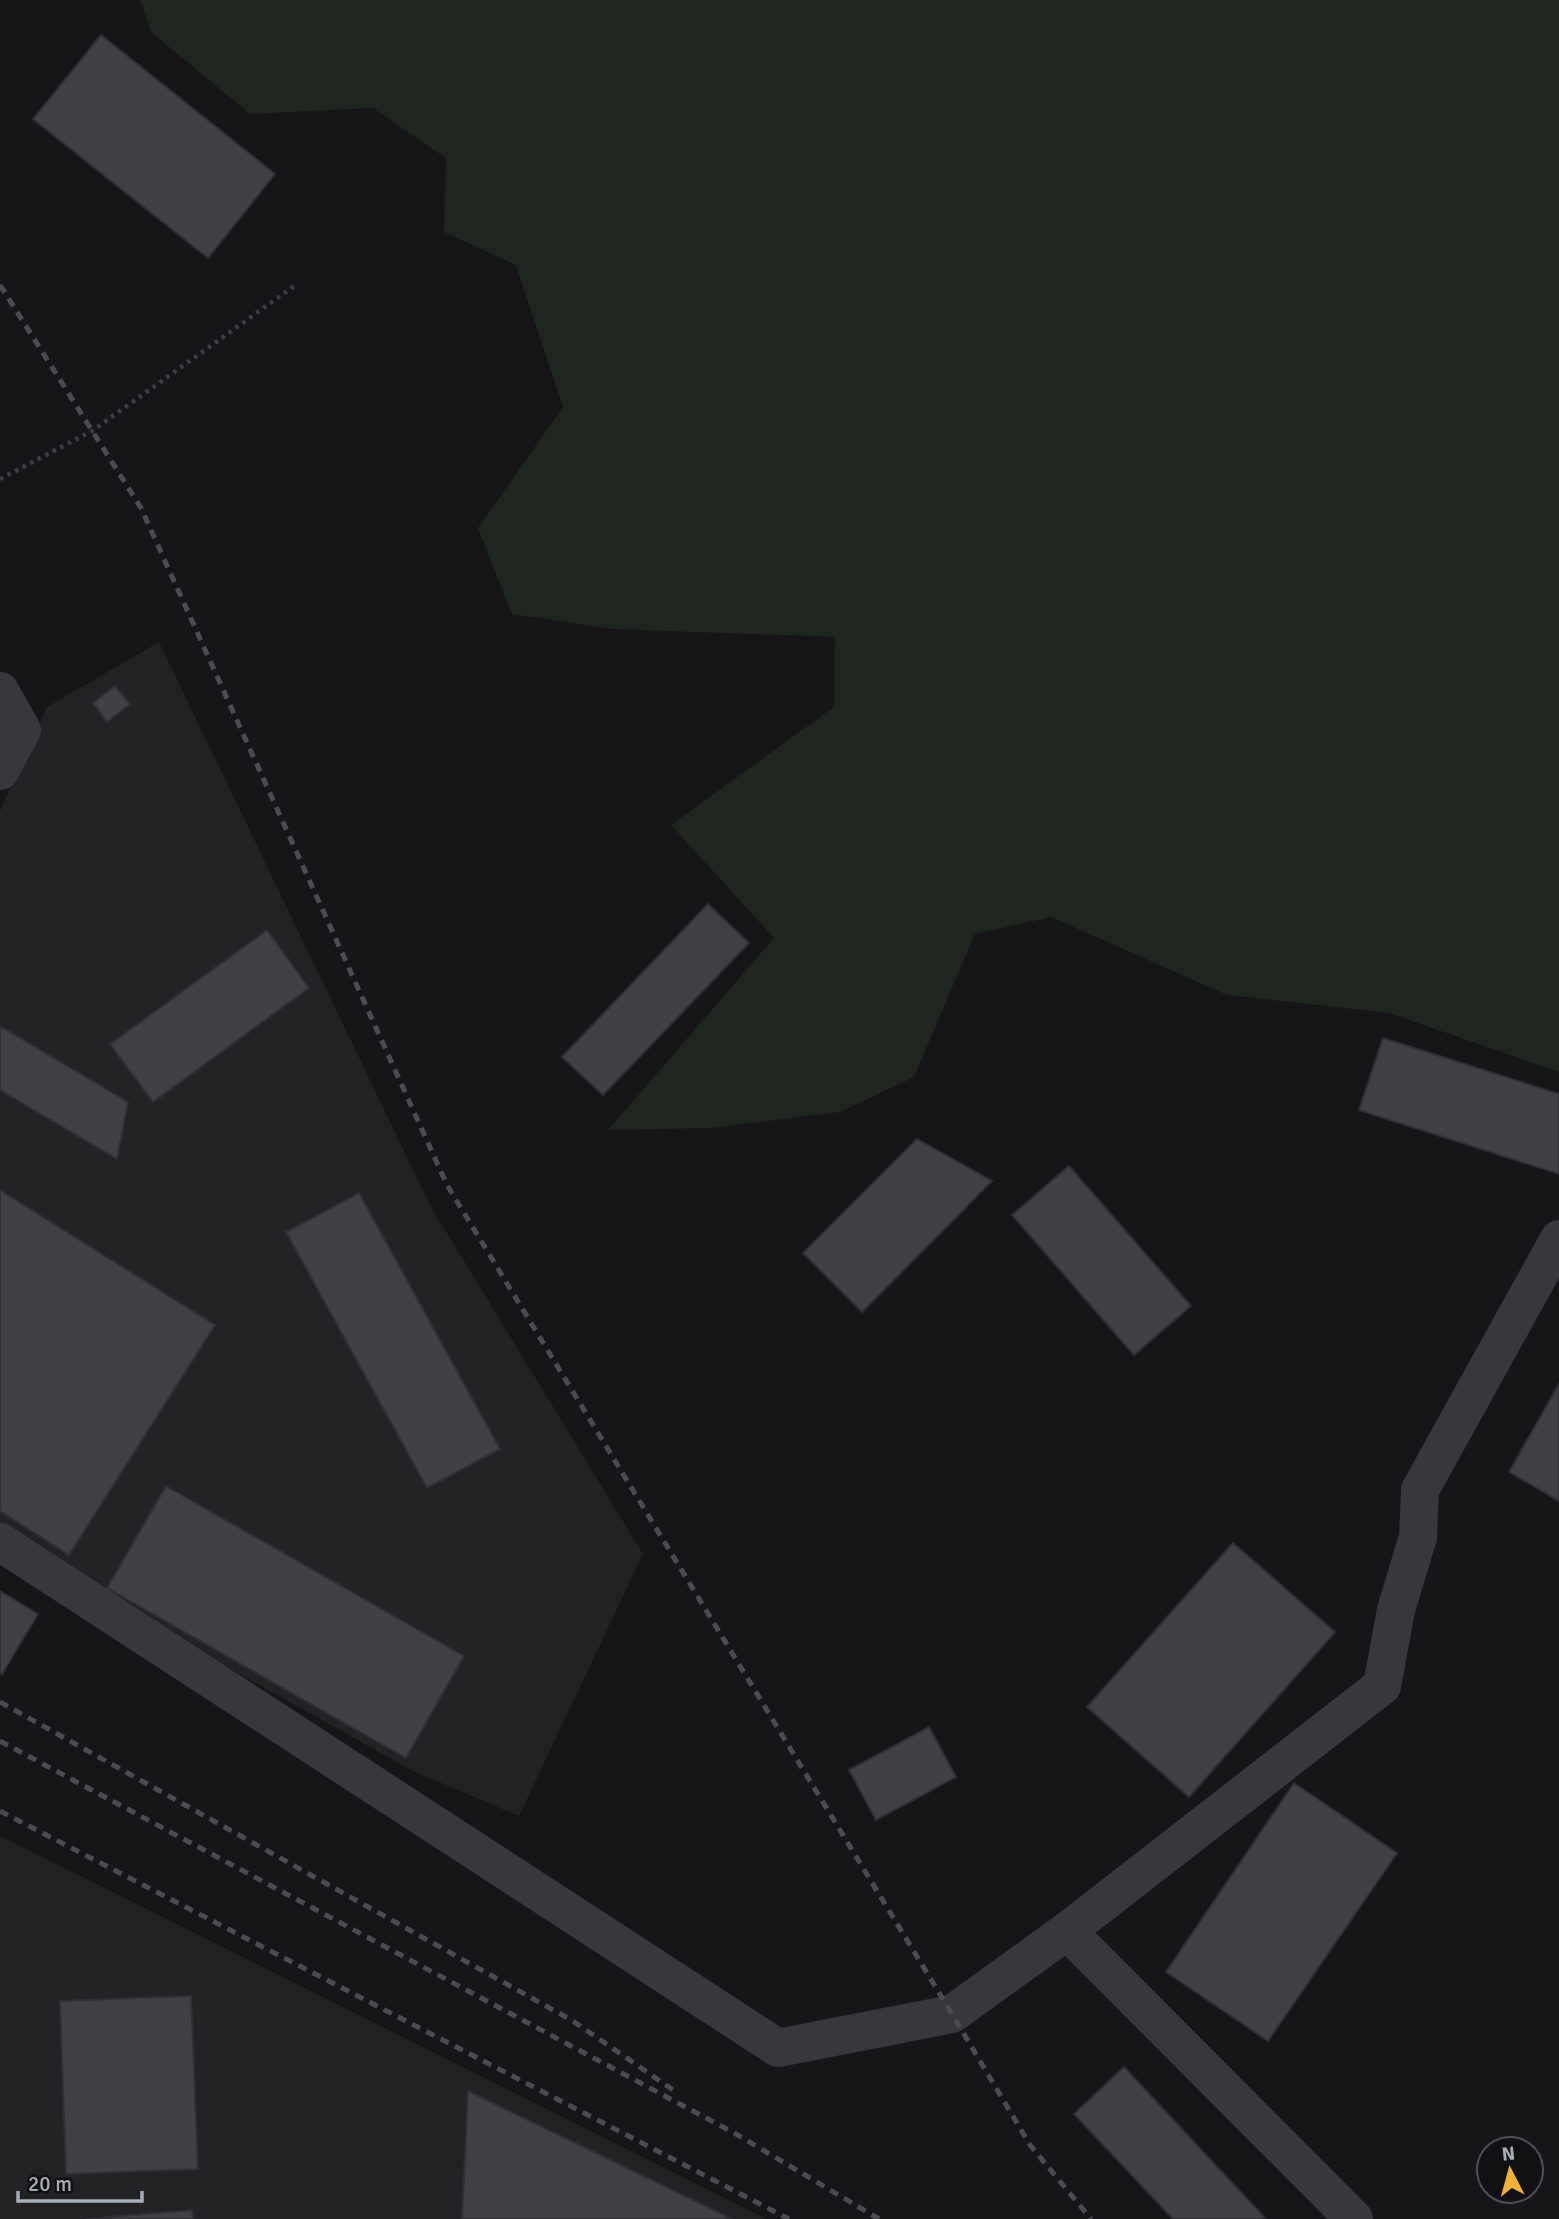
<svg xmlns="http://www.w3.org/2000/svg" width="1559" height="2219" font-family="Signika,sans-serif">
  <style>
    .built { fill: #222225 }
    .green { fill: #1e261f }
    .building { fill: #404145; stroke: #303034; stroke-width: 2 }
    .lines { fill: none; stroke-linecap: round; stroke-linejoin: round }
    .path { stroke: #3d3f44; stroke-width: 4.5; stroke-dasharray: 3.5 5; stroke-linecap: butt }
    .minor { stroke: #37383d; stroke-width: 38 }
    .rail { stroke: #4a4c52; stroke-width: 5; stroke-dasharray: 9 7; stroke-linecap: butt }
  </style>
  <rect width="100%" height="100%" fill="#161618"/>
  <g class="built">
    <path d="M159,642L431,1207L643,1554L519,1816L413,1771L109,1601L0,1529V811L47,707Z"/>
    <path d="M0,1836L115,1893L767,2219H0Z"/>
  </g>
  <path class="green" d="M140,0H1559V1072L1389,1013L1227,995L1051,917L975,934L914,1077L840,1112L711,1128L608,1130L774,938L671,825L834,707L835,637L613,629L512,614L478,528L563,407L516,265L444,232L446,158L373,108L250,114L151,32Z"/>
  <g class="building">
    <path d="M101,35L275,174L208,258L33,119Z"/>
    <path d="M115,686L130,704L107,722L93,703Z"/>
    <path d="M708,904L749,943L603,1095L562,1057Z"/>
    <path d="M267,930L309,988L153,1102L110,1044Z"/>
    <path d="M0,1026L128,1102L117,1159L0,1090Z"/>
    <path d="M1383,1038L1559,1094V1174L1359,1110Z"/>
    <path d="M917,1139L992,1181L862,1312L803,1253Z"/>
    <path d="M1069,1166L1191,1306L1134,1355L1012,1215Z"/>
    <path d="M0,1190L215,1325L69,1555L0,1511Z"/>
    <path d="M359,1193L500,1449L427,1488L286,1232Z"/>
    <path d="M1559,1384V1501L1509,1472Z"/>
    <path d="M166,1486L464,1656L406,1758L107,1588Z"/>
    <path d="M1233,1543L1335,1632L1189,1797L1087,1707Z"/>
    <path d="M0,1591L38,1614L2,1674L0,1673Z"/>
    <path d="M929,1727L956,1777L876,1820L849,1770Z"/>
    <path d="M1294,1783L1397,1853L1268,2041L1166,1972Z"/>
    <path d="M191,1996L198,2169L66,2174L60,2001Z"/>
    <path d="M1124,2067L1266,2219H1173L1074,2114Z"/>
    <path d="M468,2091L732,2219H462Z"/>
    <path d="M192,2210L193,2219H85Z"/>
  </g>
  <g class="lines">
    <path class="path" d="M0,479L92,431L297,284"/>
    <g class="minor">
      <path d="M0,691L22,730L0,771"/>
      <path d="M0,1542L778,2048L952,2014L1067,1931L1354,2219"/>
      <path d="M1067,1931L1382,1686L1396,1610L1418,1537L1420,1490L1559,1239"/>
    </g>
    <g class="rail">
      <path d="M0,285L141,508L447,1185L952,2014L1030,2145L1091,2219"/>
      <path d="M0,1702L573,2021L676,2092"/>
      <path d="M0,1741L736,2134L879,2219"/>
      <path d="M0,1811L789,2219"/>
    </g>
  </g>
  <g transform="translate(1510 2170) rotate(354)"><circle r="33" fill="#111113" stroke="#4d4f55" stroke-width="2"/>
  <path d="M0-5L12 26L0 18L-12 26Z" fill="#f2b134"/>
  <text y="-10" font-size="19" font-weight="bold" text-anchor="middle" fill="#a8adb8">N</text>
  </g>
  <path d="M18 2191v10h124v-10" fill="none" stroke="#a8adb8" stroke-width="3.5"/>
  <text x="28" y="2191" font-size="21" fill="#a8adb8" stroke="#111113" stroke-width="5" paint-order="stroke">20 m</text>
</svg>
